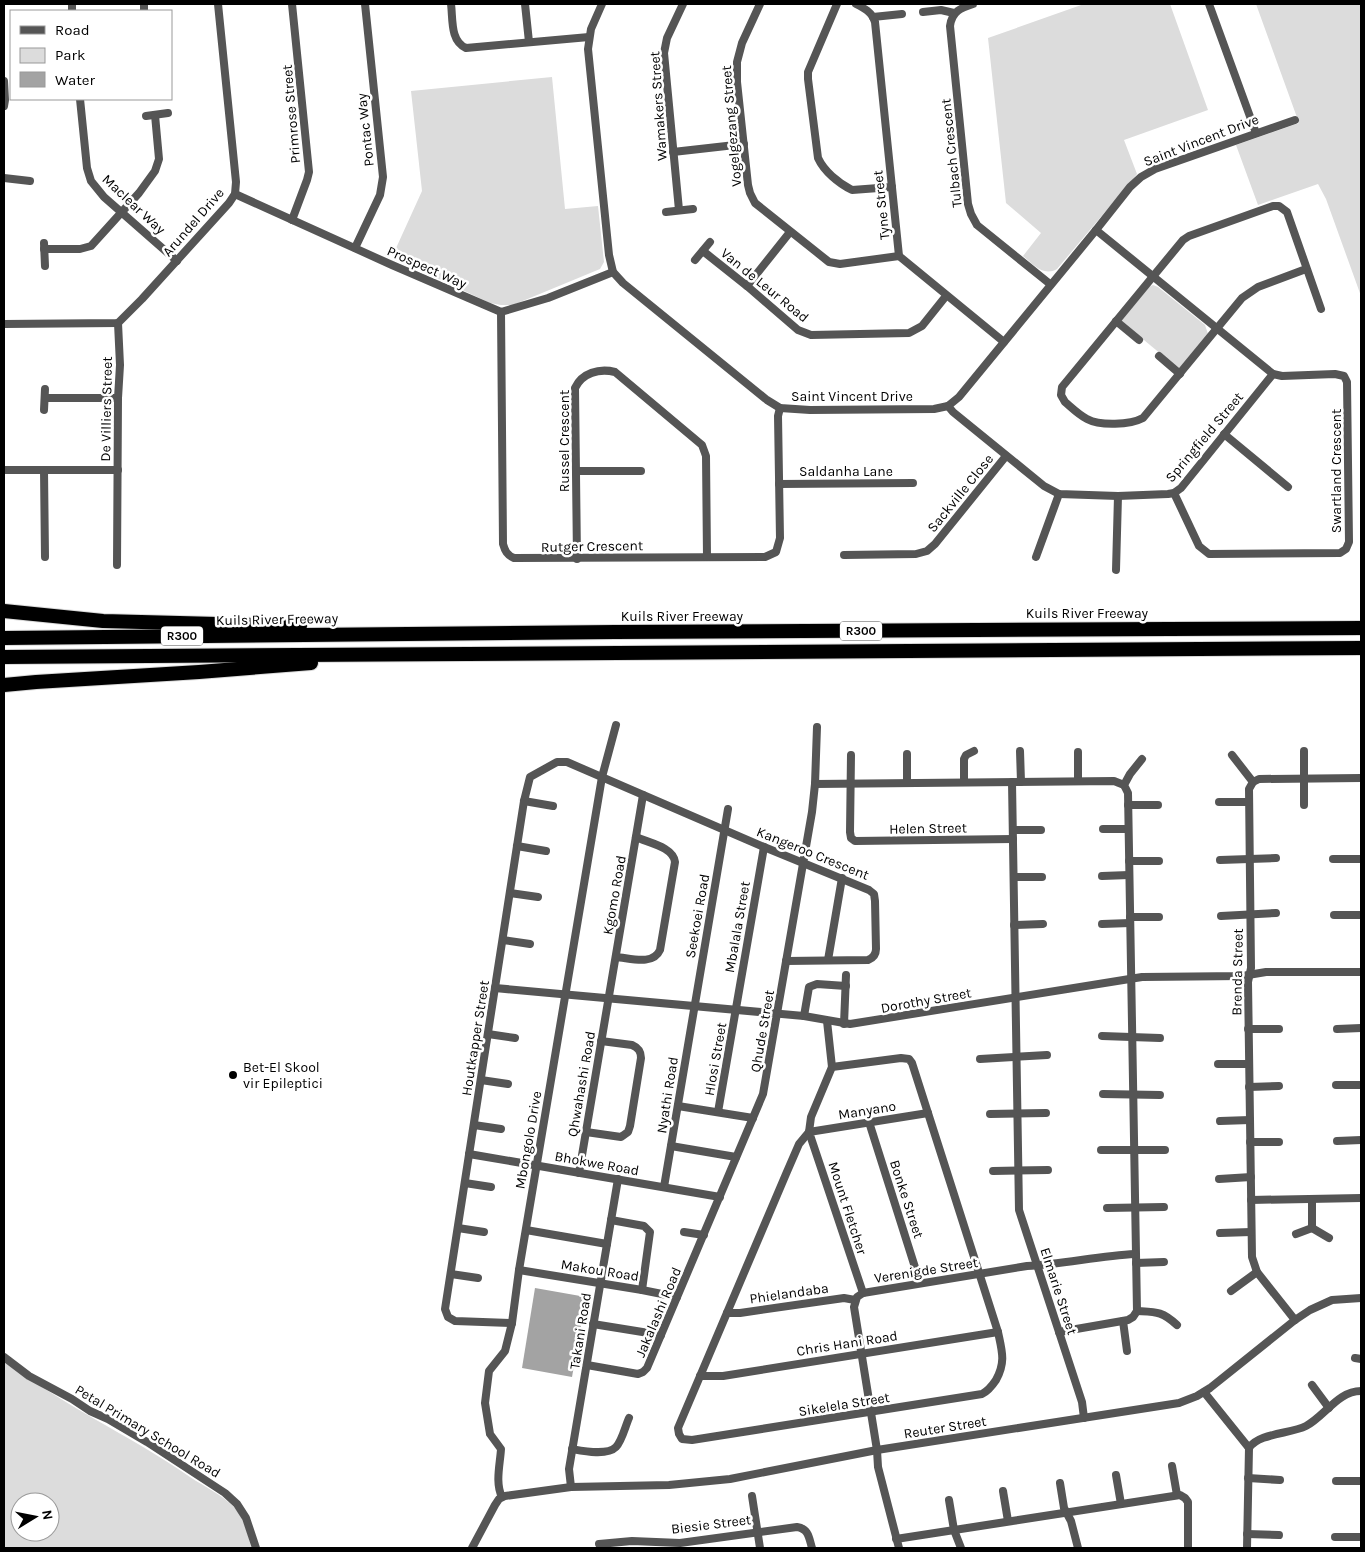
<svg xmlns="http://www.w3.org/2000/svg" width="1365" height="1552" font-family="Karla,sans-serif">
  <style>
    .green { fill: #dcdcdc; fill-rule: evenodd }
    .water { fill: #a3a3a3 }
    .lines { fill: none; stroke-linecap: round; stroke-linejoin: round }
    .highway-casing { stroke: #dbdbdb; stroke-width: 16 }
    .street { stroke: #555; stroke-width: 8 }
    .highway { stroke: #000; stroke-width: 14 }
    .poi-dot { fill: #000; stroke: #fff; stroke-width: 2 }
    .labels { text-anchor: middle; stroke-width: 5; stroke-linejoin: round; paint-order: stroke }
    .shield { fill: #fff; stroke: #4c4c4c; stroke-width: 1 }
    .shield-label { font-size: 12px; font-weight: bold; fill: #000 }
    .street-label { font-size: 14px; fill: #000; stroke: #fff }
    .poi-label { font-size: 14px; fill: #000; stroke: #fff; text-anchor: start }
  </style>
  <rect width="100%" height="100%" fill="#fff"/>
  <g class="green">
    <path d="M1084,4H1170L1208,110L1124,140L1137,174L1057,269C1043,277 1033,264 1023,256L1041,233L1006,203L988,38Z"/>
    <path d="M1256,4H1361V296L1326,199L1318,184L1258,205L1236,145L1299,123Z"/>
    <path d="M552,77L565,209L598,206L604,262L600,269L513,305H501L490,303L392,257L422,191L411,91Z"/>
    <path d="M1153,285L1158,287L1205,325L1208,334L1179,369L1121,321L1149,287Z"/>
    <path d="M4,1360C61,1405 130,1435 190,1477C205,1487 221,1494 234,1507C244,1518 248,1533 251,1548H4ZM20,1502H50V1532H20Z"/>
  </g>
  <path class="water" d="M535,1288L586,1297L572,1377L522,1368Z"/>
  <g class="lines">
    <defs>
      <g id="highway">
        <path d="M4,611L103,621L300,626"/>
        <path d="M4,638L615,632L1361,628"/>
        <path d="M4,657L1361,648"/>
        <path d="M4,685L36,682L199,672L311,663"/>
      </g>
    </defs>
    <use href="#highway" class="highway-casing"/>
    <g class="street">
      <path d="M144,4V11"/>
      <path d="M292,4L309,172L307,180L292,220"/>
      <path d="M451,4C453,19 450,41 466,48L589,37"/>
      <path d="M525,4L529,42"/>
      <path d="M602,4L591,29L588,49L609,255L613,272L623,283L767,400L780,408L810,410L934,409L948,406L959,397L1096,230L1130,187L1141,177L1155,169L1295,120"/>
      <path d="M760,4L742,43L737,62V82L748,185L750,193L755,203L829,262L840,264L899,256"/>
      <path d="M837,4L808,72V79L818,158C824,171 838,183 852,190L892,187"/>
      <path d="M856,4C864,8 872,12 875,22L899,256L1004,342"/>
      <path d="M973,4C961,8 952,11 950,26L968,204L971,214L977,225L1050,284"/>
      <path d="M1209,4L1256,133"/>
      <path d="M72,11V4"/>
      <path d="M923,12L941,10L954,13"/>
      <path d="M873,17L902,14"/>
      <path d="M4,81L5,100L4,106"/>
      <path d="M80,99L87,168L91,181L104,197L177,261"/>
      <path d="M146,116L168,113"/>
      <path d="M673,152L744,144"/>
      <path d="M4,178L30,181"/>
      <path d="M235,194L392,265L501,312L548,298L613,272"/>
      <path d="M679,210L664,53L667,38L683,4"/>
      <path d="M666,212L693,209"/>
      <path d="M1096,230L1273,374L1282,376L1335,374L1344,376L1347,382L1349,542L1346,549L1340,553L1209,554L1199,546L1174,493"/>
      <path d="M44,243L45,266"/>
      <path d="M355,248L380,195L383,177L365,4"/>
      <path d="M44,249H80L91,246L139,193L155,171L159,159L155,115"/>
      <path d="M703,251L747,286L798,330L811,335L909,333L922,326L946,296"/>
      <path d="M695,260L710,242"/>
      <path d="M1306,269L1258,287L1242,298L1143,418C1130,425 1100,426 1087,419C1079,415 1072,408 1065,402L1061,395L1062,387L1183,240L1189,236L1273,206H1279L1287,212L1321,309"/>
      <path d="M747,286L790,232"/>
      <path d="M501,312L503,544C505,551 507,555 514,558L765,557L776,552L780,538L778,416L780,408"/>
      <path d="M1116,321L1139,340"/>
      <path d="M4,324L118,323L142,299L229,203L235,194L236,182L218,4"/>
      <path d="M1159,356L1180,374"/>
      <path d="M45,398H118"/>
      <path d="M948,406L953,412L1044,486L1059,494L1118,496L1168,494L1174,493L1181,488L1273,374"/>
      <path d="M44,410L45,389"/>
      <path d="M1224,434L1288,487"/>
      <path d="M4,470H118"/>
      <path d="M44,470L45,557"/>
      <path d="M576,471H641"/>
      <path d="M779,484L913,483"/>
      <path d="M844,555L916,554L927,551L935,544L1006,456"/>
      <path d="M1036,557L1059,494"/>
      <path d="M577,559L575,388C582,373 599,368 615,372L702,445L706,456L707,557"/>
      <path d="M117,565L118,398L120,365L118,323"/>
      <path d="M1116,570L1118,496"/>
      <path d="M1020,751L1021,782"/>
      <path d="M907,754V783"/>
      <path d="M851,755L850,832L851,838L855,841L1013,839"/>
      <path d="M1232,755L1253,782L1249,789L1251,968L1248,982L1252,1257L1257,1272L1295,1320"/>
      <path d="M1078,781V752"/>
      <path d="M964,782V759L966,755L974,751"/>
      <path d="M1012,782L1019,1210L1082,1402L1084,1418"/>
      <path d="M1253,782L1259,779L1361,778"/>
      <path d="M815,784L1114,781L1124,785"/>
      <path d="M524,801L553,806"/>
      <path d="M1219,802H1249"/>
      <path d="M1128,805H1158"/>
      <path d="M1304,805V751"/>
      <path d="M1103,829H1128"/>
      <path d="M1013,830H1041"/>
      <path d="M517,846L546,851"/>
      <path d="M1333,859H1361"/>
      <path d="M1220,860L1276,858"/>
      <path d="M1129,861H1159"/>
      <path d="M1102,876L1129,875"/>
      <path d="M1014,877H1042"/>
      <path d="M510,893L538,897"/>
      <path d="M1334,915H1361"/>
      <path d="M1221,916L1276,913"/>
      <path d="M1130,917H1159"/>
      <path d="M1102,924L1130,923"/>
      <path d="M1014,925L1043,924"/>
      <path d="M503,940L530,944"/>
      <path d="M616,957C630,958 653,966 660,950L675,862C673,847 649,843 636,837"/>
      <path d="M828,960L842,878"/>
      <path d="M495,988L804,1016L850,1024L1142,977L1242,976L1266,972H1361"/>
      <path d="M804,1016L809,987L817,984L846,986"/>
      <path d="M827,1021L832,1067"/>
      <path d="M844,1024L846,975"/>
      <path d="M1248,1029H1279"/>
      <path d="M1337,1029L1361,1028"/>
      <path d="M488,1034L515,1038"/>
      <path d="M1102,1036L1160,1038"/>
      <path d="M901,1058L909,1059L912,1063L998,1332C1002,1351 1006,1362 996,1380C992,1386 988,1391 982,1394L692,1440L682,1439L679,1434L678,1428L786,1174L799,1144L809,1132L811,1117L832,1067Z"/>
      <path d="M980,1059L1047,1055"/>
      <path d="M1218,1064H1249"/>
      <path d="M481,1080L508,1084"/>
      <path d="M1336,1085H1361"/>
      <path d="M1249,1087L1279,1086"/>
      <path d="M1103,1094L1160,1095"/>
      <path d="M678,1106L753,1118"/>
      <path d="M718,1112L764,847"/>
      <path d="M990,1114L1046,1113"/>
      <path d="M1220,1121L1250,1120"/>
      <path d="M869,1122L920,1283"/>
      <path d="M474,1125L501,1129"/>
      <path d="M586,1132L621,1137L628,1132L630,1126L641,1058C641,1052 639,1048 632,1045L601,1041"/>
      <path d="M1337,1141L1361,1140"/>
      <path d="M1250,1142H1279"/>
      <path d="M671,1146L736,1157"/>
      <path d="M1101,1150H1165"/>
      <path d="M469,1154L720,1197"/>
      <path d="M993,1171L1048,1170"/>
      <path d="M579,1173L643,795"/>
      <path d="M1219,1179L1251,1177"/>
      <path d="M465,1183L491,1187"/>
      <path d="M664,1187L728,809"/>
      <path d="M1312,1199V1228L1329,1238"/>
      <path d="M1251,1200L1361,1198"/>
      <path d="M1107,1208L1164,1207"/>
      <path d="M611,1220L644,1226L650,1232L642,1290"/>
      <path d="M458,1228L484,1232"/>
      <path d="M526,1230L607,1244"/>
      <path d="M684,1232L704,1235"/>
      <path d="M1220,1233L1251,1232"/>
      <path d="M1296,1234L1312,1228"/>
      <path d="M1136,1263L1164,1262"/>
      <path d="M519,1270L642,1290L677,1297"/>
      <path d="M451,1274L478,1278"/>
      <path d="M1231,1291L1257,1272"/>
      <path d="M863,1293L809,1132L928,1113"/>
      <path d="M1137,1311C1156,1312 1162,1311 1177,1325"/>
      <path d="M727,1313H740L844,1298L855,1300"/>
      <path d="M1123,1321L1127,1351"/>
      <path d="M512,1323L455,1321L448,1317L445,1309L524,801L530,777L557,762H567L764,847L869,890L874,894L875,901L876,949C876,955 873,958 868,960L786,961"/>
      <path d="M593,1324L661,1335"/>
      <path d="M1059,1332L1128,1320L1133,1317L1137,1311L1128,793L1124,785L1130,774L1142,759"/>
      <path d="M4,1357L29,1376L72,1399L90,1411L108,1419L147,1442L225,1493L237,1504L246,1518L256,1548"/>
      <path d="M1355,1358L1361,1359"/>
      <path d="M587,1365L638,1374L643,1372L647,1368L763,1094L812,812L815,784L817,727"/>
      <path d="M700,1376H723L998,1332"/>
      <path d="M1312,1385L1329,1408"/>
      <path d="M1204,1392L1249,1448L1247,1548"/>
      <path d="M1249,1448C1259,1433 1290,1434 1306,1426C1325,1416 1338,1391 1361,1391"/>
      <path d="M572,1449C583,1451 607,1456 616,1447C622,1441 625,1427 629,1418"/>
      <path d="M1172,1466L1177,1495"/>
      <path d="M1116,1475L1121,1504"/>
      <path d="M1248,1478L1280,1480"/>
      <path d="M1336,1481H1361"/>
      <path d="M1060,1483L1064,1508L1071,1521L1078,1548"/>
      <path d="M571,1487L569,1469L618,1179"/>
      <path d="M1003,1491L1008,1521"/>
      <path d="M752,1496L760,1548"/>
      <path d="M502,1497C495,1483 500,1465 501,1449L490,1434L485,1403L489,1371L505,1351L512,1323L519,1270L602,777L616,725"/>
      <path d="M949,1500L954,1530L961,1548"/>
      <path d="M1247,1534L1279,1535"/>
      <path d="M1335,1537H1361"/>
      <path d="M896,1539L1180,1495L1185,1498L1188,1502V1548"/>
      <path d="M599,1544L632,1541L680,1543L797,1527C809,1529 809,1538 812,1548"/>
      <path d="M472,1548L495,1505L499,1499L505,1496L571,1487L669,1485L730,1479L877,1450L1179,1403L1197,1396L1210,1388L1295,1320L1310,1310L1332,1300L1361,1298"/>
      <path d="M899,1548L878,1467L877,1450L854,1307L857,1297L863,1293L1027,1266C1063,1264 1099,1256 1135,1254"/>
    </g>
    <use href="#highway" class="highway"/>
  </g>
  <circle class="poi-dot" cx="233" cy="1075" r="5"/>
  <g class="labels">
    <g class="shield">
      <rect x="840" y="621.5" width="42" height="19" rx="4"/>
      <rect x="161" y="626.5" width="42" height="19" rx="4"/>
    </g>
    <g class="shield-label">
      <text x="861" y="635">R300</text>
      <text x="182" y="640">R300</text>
    </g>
    <g class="street-label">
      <text transform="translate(658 106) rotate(-94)" y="5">Wamakers Street</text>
      <text transform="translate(291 114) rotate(-95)" y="5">Primrose Street</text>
      <text transform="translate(731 126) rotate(-95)" y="5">Vogelgezang Street</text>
      <text transform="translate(365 130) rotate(-96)" y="5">Pontac Way</text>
      <text transform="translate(1201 140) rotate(-21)" y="5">Saint Vincent Drive</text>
      <text transform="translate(951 153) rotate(-96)" y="5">Tulbach Crescent</text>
      <text transform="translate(134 204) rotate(43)" y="5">Maclear Way</text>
      <text transform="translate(881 205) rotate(-96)" y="5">Tyne Street</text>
      <text transform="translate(193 222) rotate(-49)" y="5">Arundel Drive</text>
      <text transform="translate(427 267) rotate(24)" y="5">Prospect Way</text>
      <text transform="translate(765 285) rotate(39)" y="5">Van de Leur Road</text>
      <text x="852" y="401">Saint Vincent Drive</text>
      <text transform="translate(106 409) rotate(-89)" y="5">De Villiers Street</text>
      <text transform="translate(1204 437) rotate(-50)" y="5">Springfield Street</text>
      <text transform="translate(564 441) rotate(-90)" y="5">Russel Crescent</text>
      <text x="846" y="476">Saldanha Lane</text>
      <text transform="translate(1336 471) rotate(-90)" y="5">Swartland Crescent</text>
      <text transform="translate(960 493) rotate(-51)" y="5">Sackville Close</text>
      <text transform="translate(592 546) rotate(-1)" y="5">Rutger Crescent</text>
      <text x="1087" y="618">Kuils River Freeway</text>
      <text x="682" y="621">Kuils River Freeway</text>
      <text transform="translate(277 619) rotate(-1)" y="5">Kuils River Freeway</text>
      <text transform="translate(928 828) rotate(-1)" y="5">Helen Street</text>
      <text transform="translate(813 853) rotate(22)" y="5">Kangeroo Crescent</text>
      <text transform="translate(614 895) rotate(-80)" y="5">Kgomo Road</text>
      <text transform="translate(697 916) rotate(-80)" y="5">Seekoei Road</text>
      <text transform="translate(737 927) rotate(-80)" y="5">Mbalala Street</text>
      <text transform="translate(1237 972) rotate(-89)" y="5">Brenda Street</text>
      <text transform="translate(926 1000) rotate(-10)" y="5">Dorothy Street</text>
      <text transform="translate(762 1031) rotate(-80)" y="5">Qhude Street</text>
      <text transform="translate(475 1038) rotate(-81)" y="5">Houtkapper Street</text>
      <text transform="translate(715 1059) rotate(-80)" y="5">Hlosi Street</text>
      <text transform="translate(581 1084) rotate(-80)" y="5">Qhwahashi Road</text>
      <text transform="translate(667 1095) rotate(-81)" y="5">Nyathi Road</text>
      <text transform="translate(867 1110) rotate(-9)" y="5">Manyano</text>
      <text transform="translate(528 1140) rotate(-80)" y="5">Mbongolo Drive</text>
      <text transform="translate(597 1163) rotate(10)" y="5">Bhokwe Road</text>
      <text transform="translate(907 1199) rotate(72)" y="5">Bonke Street</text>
      <text transform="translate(848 1208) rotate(72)" y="5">Mount Fletcher</text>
      <text transform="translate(600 1270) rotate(9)" y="5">Makou Road</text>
      <text transform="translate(926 1270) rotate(-9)" y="5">Verenigde Street</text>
      <text transform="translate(1059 1291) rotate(72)" y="5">Elmarie Street</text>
      <text transform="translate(789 1293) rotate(-8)" y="5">Phielandaba</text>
      <text transform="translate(658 1312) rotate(-67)" y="5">Jakalashi Road</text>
      <text transform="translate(580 1331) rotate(-81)" y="5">Takani Road</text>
      <text transform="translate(847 1343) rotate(-9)" y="5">Chris Hani Road</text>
      <text transform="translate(844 1404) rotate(-9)" y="5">Sikelela Street</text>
      <text transform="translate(945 1427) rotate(-9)" y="5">Reuter Street</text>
      <text transform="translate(148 1431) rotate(31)" y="5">Petal Primary School Road</text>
      <text transform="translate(711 1524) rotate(-7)" y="5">Biesie Street</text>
    </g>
    <g class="poi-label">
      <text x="243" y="1072">Bet-El Skool<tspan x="243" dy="16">vir Epileptici</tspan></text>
    </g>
  </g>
  <rect width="1365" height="1552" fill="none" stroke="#000000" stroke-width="10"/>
  <rect x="10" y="10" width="162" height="90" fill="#ffffff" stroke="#999999"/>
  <rect x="20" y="26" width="25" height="8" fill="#555555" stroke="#999999"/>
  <text x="55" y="35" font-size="15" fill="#000000">Road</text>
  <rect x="20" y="48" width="25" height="15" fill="#dcdcdc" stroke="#999999"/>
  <text x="55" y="60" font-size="15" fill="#000000">Park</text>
  <rect x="20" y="72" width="25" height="15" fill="#a3a3a3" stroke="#999999"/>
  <text x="55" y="85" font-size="15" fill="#000000">Water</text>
  <g transform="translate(35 1517) rotate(80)"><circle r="24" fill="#ffffff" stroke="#999999"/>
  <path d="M0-4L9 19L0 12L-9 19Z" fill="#000000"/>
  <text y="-8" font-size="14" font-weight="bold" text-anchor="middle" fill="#000000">N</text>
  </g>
</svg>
